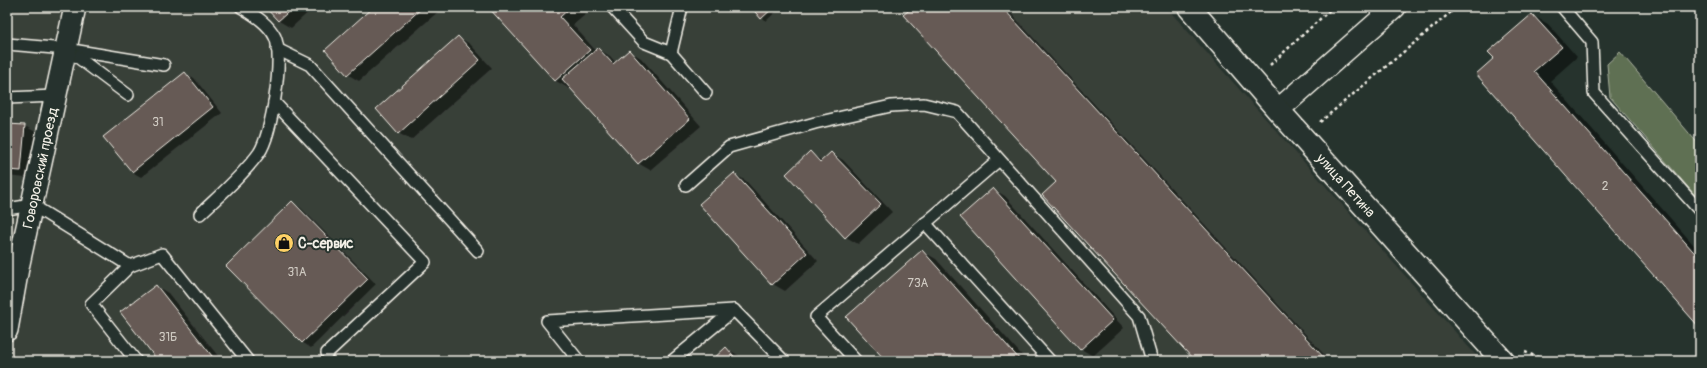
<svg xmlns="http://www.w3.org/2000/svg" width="1707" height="368" font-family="Pangolin,sans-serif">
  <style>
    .built { fill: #393f39 }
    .green { fill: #5f7053; stroke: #aab09e }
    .shadow { fill: #0007 }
    .building { fill: #665a54; stroke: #f4f1e8 }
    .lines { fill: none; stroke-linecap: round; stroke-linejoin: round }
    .service-casing { stroke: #f4f1e8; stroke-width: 14 }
    .minor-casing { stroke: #f4f1e8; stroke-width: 24 }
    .tertiary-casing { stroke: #f4f1e8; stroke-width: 25 }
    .path { stroke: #f4f1e8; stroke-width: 2.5; stroke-dasharray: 3 3; stroke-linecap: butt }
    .service { stroke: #26332d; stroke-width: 11 }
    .minor { stroke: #26332d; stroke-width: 21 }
    .tertiary { stroke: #26332d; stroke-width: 22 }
    .labels { text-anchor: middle; stroke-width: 4; stroke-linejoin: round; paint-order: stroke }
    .number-label { font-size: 12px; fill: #d0cbc3 }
    .street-label { font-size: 14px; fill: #f4f1e8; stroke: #26332d }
    .poi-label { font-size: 14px; font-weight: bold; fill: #f4f1e8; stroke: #26332d; text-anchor: start }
  </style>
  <rect width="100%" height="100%" fill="#26332d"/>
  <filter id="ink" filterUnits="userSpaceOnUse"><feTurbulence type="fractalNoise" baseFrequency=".025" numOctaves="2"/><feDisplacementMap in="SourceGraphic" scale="8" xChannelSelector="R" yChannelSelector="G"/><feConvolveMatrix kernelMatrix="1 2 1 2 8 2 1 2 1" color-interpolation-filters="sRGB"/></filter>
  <g filter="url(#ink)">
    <path class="built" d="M7,7H1166L1481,361H7Z"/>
    <path class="green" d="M1620,52L1700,146V201L1610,97L1607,64Z"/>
    <g class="shadow">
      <path d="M267,7H314L291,28L279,21Z"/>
      <path d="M375,7H437L440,10L359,81L347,74Z"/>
      <path d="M490,7H588L591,10L573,25L596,51L598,49L610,56L616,63L629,51L641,58L701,126L650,170L638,163L572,87L570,89L556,81Z"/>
      <path d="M752,7H781L766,21Z"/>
      <path d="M914,7H1005L1330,361H1197L1058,182Z"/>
      <path d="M1532,15L1548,24L1577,57L1550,81L1700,252V327L1496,58Z"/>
      <path d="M458,37L470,44L492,68L411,140L398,133Z"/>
      <path d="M185,73L194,78L222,113L141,177L132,172Z"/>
      <path d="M7,125L25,126L39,134L35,179L7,176Z"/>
      <path d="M810,153L823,161L831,153L843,160L892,212L858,244L846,237Z"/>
      <path d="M734,174L746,181L818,261L785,291L773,284Z"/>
      <path d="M993,189L1005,196L1124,328L1093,356L1081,349Z"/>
      <path d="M292,202L301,208L376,284L311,348L302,342Z"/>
      <path d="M7,238L17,244L7,328Z"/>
      <path d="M922,251L936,259L1027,361H887Z"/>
      <path d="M156,286L168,293L222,361H160Z"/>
      <path d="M726,348L741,357L744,361H712Z"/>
    </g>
    <g class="building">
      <path d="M265,7H294L278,21Z"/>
      <path d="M373,7H423L347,75L325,50Z"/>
      <path d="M488,7H571L560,17L590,50L555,81Z"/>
      <path d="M751,7H774L761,19Z"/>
      <path d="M913,7H1002L1327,361H1195L1042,195L1056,182L903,15Z"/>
      <path d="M1532,14L1562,47L1534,71L1700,259V328L1476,74L1494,58L1488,52Z"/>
      <path d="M458,36L480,60L398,134L376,109Z"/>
      <path d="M598,48L613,64L629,50L690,119L638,164L562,79Z"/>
      <path d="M185,72L213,107L132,172L103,137Z"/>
      <path d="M7,124L25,125L21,171L7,170Z"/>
      <path d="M810,151L820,162L831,152L881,204L845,238L786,174Z"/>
      <path d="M734,173L807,253L772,285L699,204Z"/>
      <path d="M993,188L1113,320L1080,350L960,217Z"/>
      <path d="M292,201L368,279L302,343L226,266Z"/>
      <path d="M922,250L1021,361H886L846,317Z"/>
      <path d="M156,285L216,361H158L120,312Z"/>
      <path d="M726,347L738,361H711Z"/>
    </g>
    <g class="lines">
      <defs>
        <g id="service">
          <path d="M612,7L644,42L671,53"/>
          <path d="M682,7L671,53L706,93"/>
          <path d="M1562,7L1592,42L1594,93L1700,211"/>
          <path d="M7,44L66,49L164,65"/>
          <path d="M277,49L310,65L478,251"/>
          <path d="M68,50L128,95"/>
          <path d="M7,98L55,96"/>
          <path d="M274,102L425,262L327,353"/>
          <path d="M686,185L729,147L815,123L891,106L924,104L957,112L1139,316L1152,361"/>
          <path d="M7,209L32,205L130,266"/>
          <path d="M200,214C220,195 243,175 259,153C272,134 284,57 275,37C268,23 254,15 241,7"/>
          <path d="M925,223L1050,361"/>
          <path d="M136,361L91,304L130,266L162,254L248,361"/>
          <path d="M579,361L547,321L734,310L784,361"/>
          <path d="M672,361L734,310"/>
          <path d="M856,361L816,317L999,160"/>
        </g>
        <g id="minor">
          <path d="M1278,110L1395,7"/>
          <path d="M7,330L18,268L75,7"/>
        </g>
        <path id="tertiary" d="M1189,7L1278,110L1503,361"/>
      </defs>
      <use href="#service" class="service-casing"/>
      <use href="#minor" class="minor-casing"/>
      <use href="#tertiary" class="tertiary-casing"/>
      <g class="path">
        <path d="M1270,65L1333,7"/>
        <path d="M1320,122L1457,7"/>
        <path d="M1525,352L1547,361"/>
      </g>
      <use href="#service" class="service"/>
      <use href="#minor" class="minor"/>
      <use href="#tertiary" class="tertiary"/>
    </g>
  </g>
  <defs>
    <symbol id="shop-disc" viewBox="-11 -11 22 22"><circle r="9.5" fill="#ffd166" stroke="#26332d"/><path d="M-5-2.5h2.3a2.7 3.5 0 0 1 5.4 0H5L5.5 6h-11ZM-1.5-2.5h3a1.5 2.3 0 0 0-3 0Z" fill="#111"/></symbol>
  </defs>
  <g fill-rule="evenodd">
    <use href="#shop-disc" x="273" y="232" width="22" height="22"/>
  </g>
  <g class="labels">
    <g class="number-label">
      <text x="158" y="126">31</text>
      <text x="1605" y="190">2</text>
      <text x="297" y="276">31А</text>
      <text x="918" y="287">73А</text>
      <text x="168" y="341">31Б</text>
    </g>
    <g class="street-label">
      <text transform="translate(40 168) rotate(-78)" y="5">Говоровский проезд</text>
      <text transform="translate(1346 185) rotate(48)" y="5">улица Петина</text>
    </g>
    <g class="poi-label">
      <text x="298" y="248">С-сервис</text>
    </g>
  </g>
  <rect width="1707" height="368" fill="none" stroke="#26332d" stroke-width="24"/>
  <rect x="12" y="12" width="1683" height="344" fill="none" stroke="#f4f1e8" stroke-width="1.5" filter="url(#ink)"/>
</svg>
